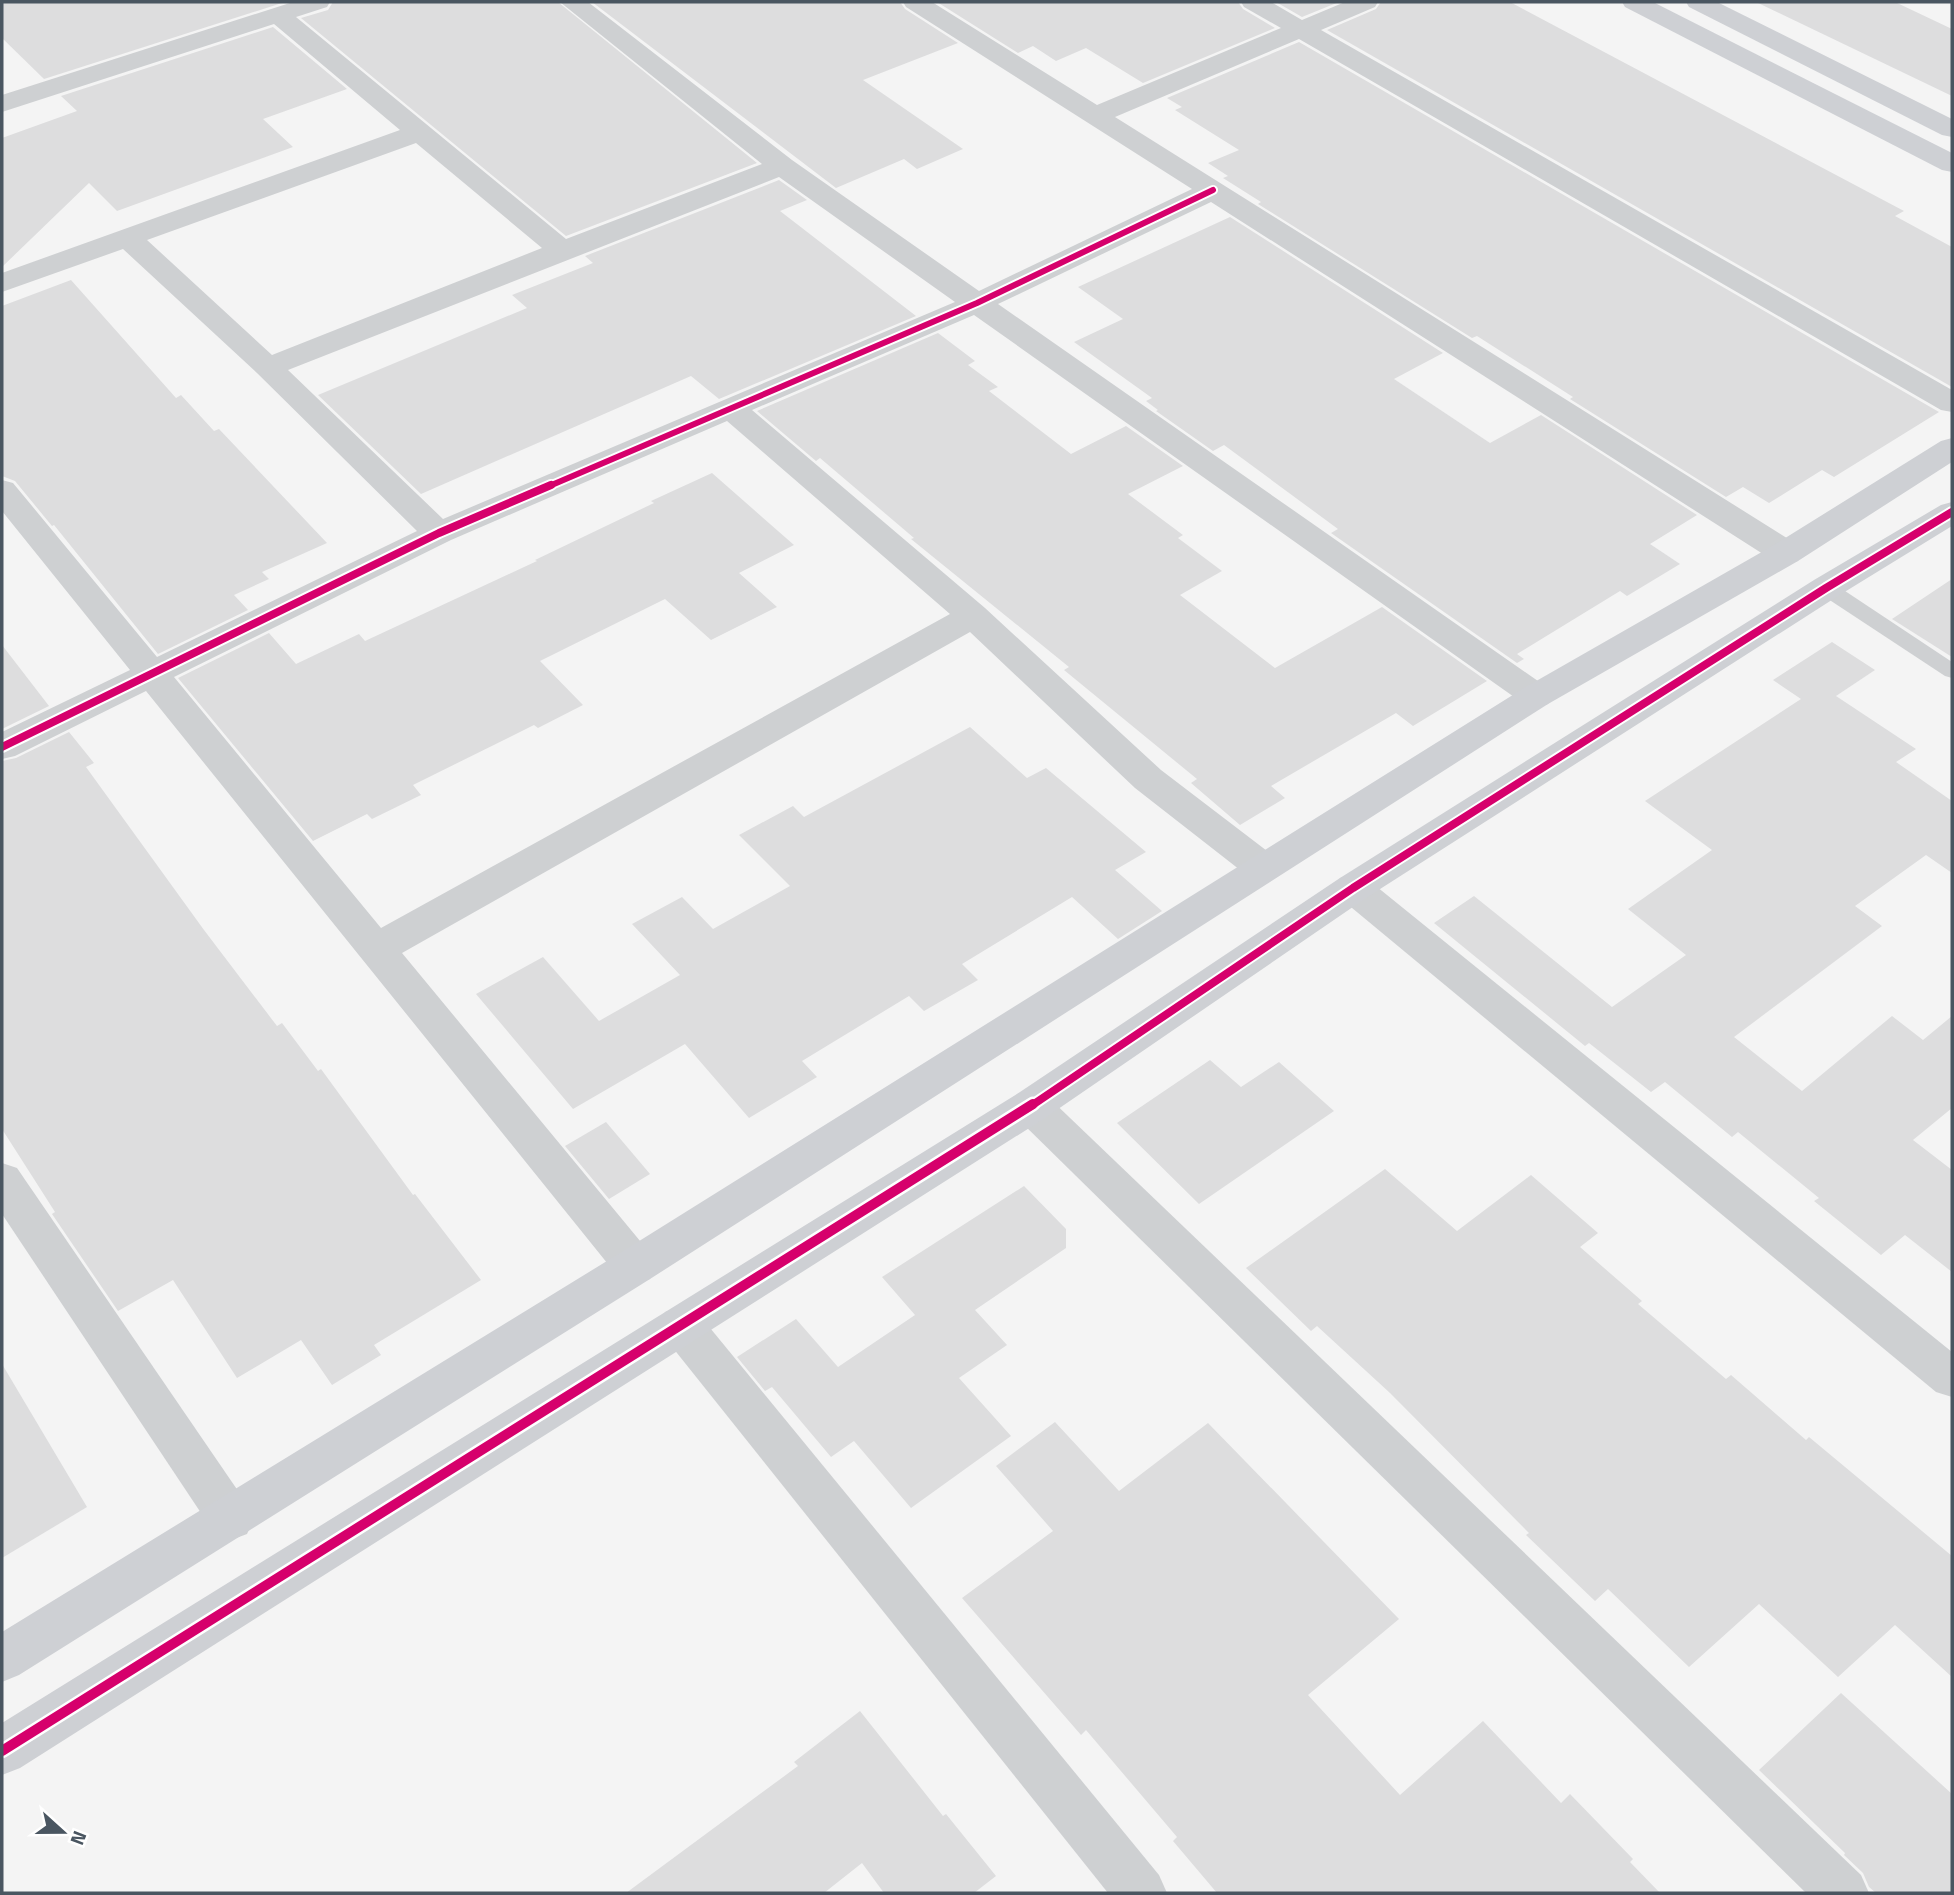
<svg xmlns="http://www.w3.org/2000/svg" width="1954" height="1895" font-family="'Titillium Web',sans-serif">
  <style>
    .building { fill: #ddddde }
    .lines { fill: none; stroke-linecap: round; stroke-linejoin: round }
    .lane { fill: #ced0d2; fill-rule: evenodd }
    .street { fill: #ced0d2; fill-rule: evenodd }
    .secondary { fill: #ced0d4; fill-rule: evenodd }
    .cycleway-far2-casing { stroke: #fff; stroke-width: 10 }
    .cycleway-far1-casing { stroke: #fff; stroke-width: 12 }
    .cycleway-casing { stroke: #fff; stroke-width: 15 }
    .cycleway-far2 { stroke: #d6006c; stroke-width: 6 }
    .cycleway-far1 { stroke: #d6006c; stroke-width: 8 }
    .cycleway { stroke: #d6006c; stroke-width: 10 }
  </style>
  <rect width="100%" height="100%" fill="#f4f4f4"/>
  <g class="building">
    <path d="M2,2H285L44,79L2,38Z"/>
    <path d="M333,2H558L757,163L566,236L301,18L328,10Z"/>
    <path d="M592,2H900L905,9L958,43L863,80L963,149L917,169L904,159L836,188Z"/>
    <path d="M937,2H1238L1243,9L1275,28L1143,83L1086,48L1056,61L1033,46L1018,53Z"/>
    <path d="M1276,2H1339L1302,17Z"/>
    <path d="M1381,2H1510L1904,211L1895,216L1952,247V387L1327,30L1376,9Z"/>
    <path d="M1756,2H1895L1952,29V96Z"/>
    <path d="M273,27L347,89L263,119L293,147L117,211L89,183L2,267V138L77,111L61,96Z"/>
    <path d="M1299,42L1939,412L1834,477L1822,470L1769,503L1743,487L1726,497L1570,399L1573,397L1477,336L1472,338L1258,204L1261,202L1223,178L1228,176L1208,163L1239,150L1175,110L1182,107L1167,98Z"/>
    <path d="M779,180L807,200L780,211L916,316L719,399L691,376L421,494L318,395L527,308L512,295L593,263L585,256Z"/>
    <path d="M1230,217L1443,353L1394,379L1490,443L1541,415L1697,515L1650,544L1680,564L1627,596L1620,591L1517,654L1524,659L1517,663L1331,533L1338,529L1224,445L1213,451L1156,411L1158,410L1146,401L1152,398L1074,342L1123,319L1078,287Z"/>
    <path d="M71,280L176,398L181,395L214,431L219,429L327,543L262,572L269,579L234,595L248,610L158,654L54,525L52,526L15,481L2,476V306Z"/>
    <path d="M938,333L975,361L968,365L998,387L989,391L1071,454L1126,426L1183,466L1128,494L1183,535L1178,538L1222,571L1180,595L1275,668L1382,607L1487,681L1413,726L1396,713L1271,786L1285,798L1240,825L1191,783L1197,779L1064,670L1069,667L911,539L914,538L820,458L816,461L757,411Z"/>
    <path d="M712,473L794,545L739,573L777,607L711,640L665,599L540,661L583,705L538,728L534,725L413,785L421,795L372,819L367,814L313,841L178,678L269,633L296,664L359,634L365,641L537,561L535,560L654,503L651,501Z"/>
    <path d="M1952,579V657L1892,619Z"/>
    <path d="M1832,642L1875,670L1836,696L1916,749L1896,762L1952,801V873L1926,855L1855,906L1882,926L1734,1037L1802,1091L1892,1016L1923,1040L1952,1016V1108L1913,1140L1952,1170V1272L1905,1235L1881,1255L1814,1201L1819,1198L1738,1132L1732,1137L1665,1082L1651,1092L1589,1043L1585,1046L1434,923L1474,896L1612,1007L1686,955L1628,909L1712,850L1645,801L1801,699L1773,680Z"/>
    <path d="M2,645L49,706L2,729Z"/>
    <path d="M970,727L1027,778L1046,768L1146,852L1115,870L1162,911L1118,939L1072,897L962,964L978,980L924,1011L909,996L802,1061L817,1077L749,1118L685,1044L573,1109L476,994L543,957L599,1021L680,975L632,924L682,897L713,929L790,886L739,835L793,806L804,817Z"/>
    <path d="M69,732L94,763L86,767L204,930L277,1026L282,1023L318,1071L321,1069L413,1195L415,1194L481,1280L374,1345L381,1355L332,1385L301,1340L237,1378L173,1280L118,1311L52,1214L55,1212L2,1129V761L16,758Z"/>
    <path d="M1210,1060L1241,1087L1279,1062L1334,1111L1199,1204L1117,1123Z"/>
    <path d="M606,1122L650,1174L609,1199L565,1146Z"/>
    <path d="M1385,1169L1457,1231L1531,1175L1598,1233L1580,1247L1642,1301L1638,1304L1726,1379L1731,1375L1806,1440L1809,1437L1952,1556V1677L1895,1625L1838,1677L1759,1604L1689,1667L1608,1589L1595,1601L1526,1535L1529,1533L1390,1393L1317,1326L1311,1331L1246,1268Z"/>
    <path d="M1024,1186L1066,1229V1248L975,1310L1007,1345L959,1378L1011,1436L911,1508L854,1441L831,1457L772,1387L765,1391L737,1357L796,1319L838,1367L915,1315L882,1277Z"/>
    <path d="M2,1364L87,1507L2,1558Z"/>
    <path d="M1055,1422L1119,1491L1208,1423L1399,1619L1308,1695L1400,1795L1483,1721L1561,1803L1570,1794L1633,1859L1630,1862L1660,1893H1217L1173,1841L1177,1837L1086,1730L1081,1735L962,1598L1053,1531L996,1466Z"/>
    <path d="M1841,1693L1952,1794V1893H1876L1869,1887L1863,1873L1844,1855L1845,1853L1759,1770Z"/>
    <path d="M860,1711L943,1816L946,1814L996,1876L974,1893H884L862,1863L824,1893H626L798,1766L794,1762Z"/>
  </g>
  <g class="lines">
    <path class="lane" d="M1826,582L1833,583L1952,662V678L1945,676L1819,593L1816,588L1819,583Z"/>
    <g class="street">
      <path d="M293,2H330L327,7L296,17L566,239L762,164L560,2H588L792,160L979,291L1192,189L906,7L903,2H932L1097,105L1281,28L1244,7L1241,2H1271L1302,20L1345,2H1378L1375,7L1321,30L1952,390V412L1941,410L1299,39L1115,117L1798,545L1802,553L1798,561L1786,564L1774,561L1211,202L998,304L1548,688L1553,696L1548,704L1536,708L1524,704L974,315L752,410L985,608L1161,770L1275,857L1281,867L1275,877L1262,881L1249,877L1135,788L970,632L402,953L650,1253L657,1266L650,1279L635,1284L620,1279L146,691L15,756L2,759V732L130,670L2,511V480L13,483L157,657L417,531L257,373L123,249L2,292V273L400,130L274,24L2,112V95ZM416,143L542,248L272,355L147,240ZM779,177L955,302L443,519L288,370ZM727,421L950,614L381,928L174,677L451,540Z"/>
      <path d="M1353,874L1366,878L1952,1352V1397L1936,1392L1340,898L1334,888L1340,878Z"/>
      <path d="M1031,1090L1045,1094L1861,1875L1869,1893H1806L1017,1118L1011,1106L1017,1094Z"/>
      <path d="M2,1163L17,1168L247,1504L254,1519L247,1534L231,1540L215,1534L2,1214Z"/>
      <path d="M681,1306L697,1312L1159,1875L1167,1893H1108L665,1338L659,1325L665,1312Z"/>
    </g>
    <g class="secondary">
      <path d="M1622,2H1653L1952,153V172L1942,170L1625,7Z"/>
      <path d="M1686,2H1717L1952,119V137L1942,135L1689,7Z"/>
      <path d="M1952,438V462L1798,561L1548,704L650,1279L19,1675L2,1682V1632L620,1253L1524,688L1774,545L1941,441Z"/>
      <path d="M1952,502V526L1838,596L1366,898L1045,1118L20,1768L2,1775V1723L1017,1094L1340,878L1814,580L1941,505Z"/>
    </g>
    <defs>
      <path id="cycleway-far2" d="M547,487L977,303L1213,190"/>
      <g id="cycleway-far1">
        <path d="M2,747L439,533L551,485"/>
        <path d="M1031,1106L1353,888L1826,588L1952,512"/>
      </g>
      <path id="cycleway" d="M2,1751L1033,1104"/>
    </defs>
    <use href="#cycleway-far2" class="cycleway-far2-casing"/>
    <use href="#cycleway-far1" class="cycleway-far1-casing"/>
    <use href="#cycleway" class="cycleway-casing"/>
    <use href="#cycleway-far2" class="cycleway-far2"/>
    <use href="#cycleway-far1" class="cycleway-far1"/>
    <use href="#cycleway" class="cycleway"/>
  </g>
  <rect width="1954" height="1895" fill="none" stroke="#4a5661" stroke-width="7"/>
  <g transform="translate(63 1832) rotate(111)" stroke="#ffffff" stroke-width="5" paint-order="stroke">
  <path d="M0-5L12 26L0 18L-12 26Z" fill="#4a5661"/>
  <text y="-10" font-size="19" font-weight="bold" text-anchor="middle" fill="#4a5661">N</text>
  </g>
</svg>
